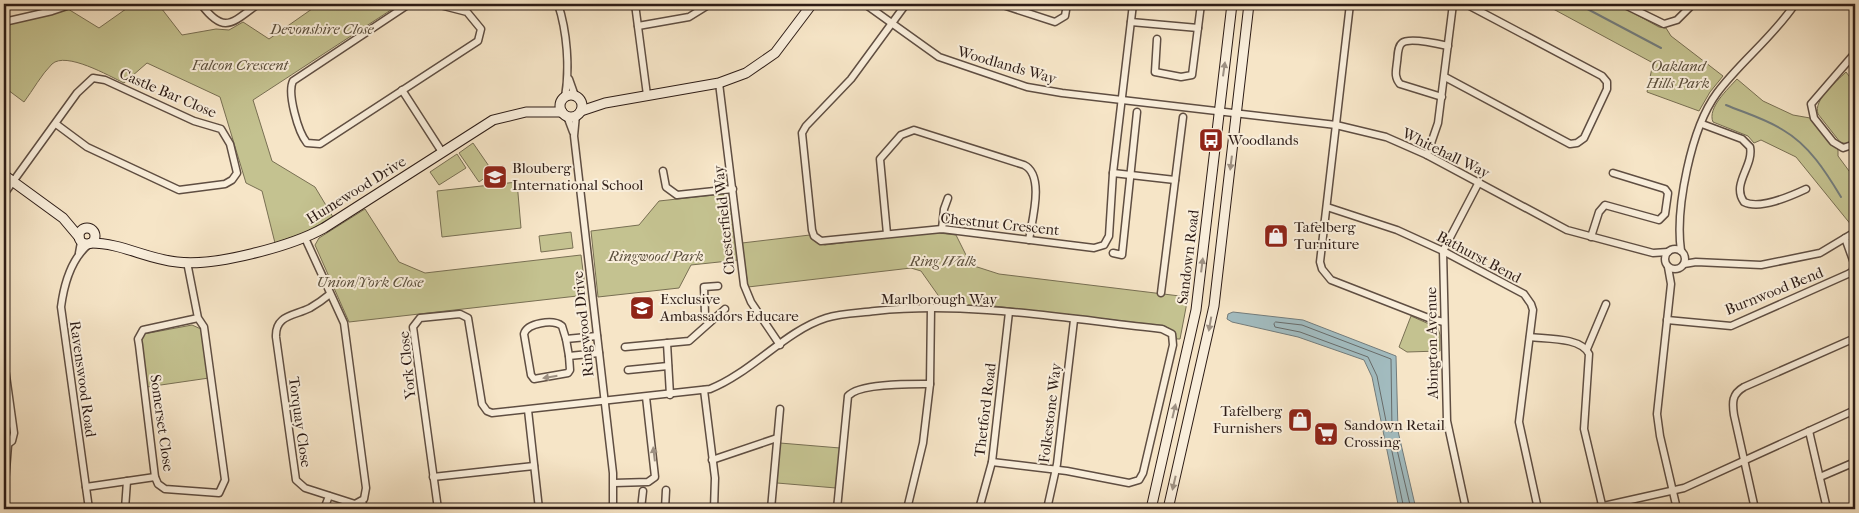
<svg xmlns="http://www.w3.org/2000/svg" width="1859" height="513" font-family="'IM FELL French Canon',serif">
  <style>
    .green { fill: #c4c290; stroke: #786f53 }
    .water { fill: #a2bcc0; stroke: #737c7c }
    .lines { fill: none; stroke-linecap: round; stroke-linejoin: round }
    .shore { stroke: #686c6b; stroke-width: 1 }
    .stream { stroke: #737c7c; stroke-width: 2 }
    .street-casing { stroke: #5f4e42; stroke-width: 9 }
    .secondary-casing { stroke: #2d1c16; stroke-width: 11 }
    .street { stroke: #f9eedb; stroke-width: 6 }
    .secondary { stroke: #f9eedb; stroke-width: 9 }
    .oneway { fill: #9d9082 }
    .labels { text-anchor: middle; stroke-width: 4; stroke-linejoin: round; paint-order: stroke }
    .park-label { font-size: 15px; font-style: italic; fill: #5a4e3b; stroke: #f9eedb }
    .street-label { font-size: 15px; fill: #2d1c16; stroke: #f9eedb }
    .poi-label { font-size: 15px; fill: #2d1c16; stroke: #f9eedb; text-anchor: start }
  </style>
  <rect width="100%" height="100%" fill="#f6e5c7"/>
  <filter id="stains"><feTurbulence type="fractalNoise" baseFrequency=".004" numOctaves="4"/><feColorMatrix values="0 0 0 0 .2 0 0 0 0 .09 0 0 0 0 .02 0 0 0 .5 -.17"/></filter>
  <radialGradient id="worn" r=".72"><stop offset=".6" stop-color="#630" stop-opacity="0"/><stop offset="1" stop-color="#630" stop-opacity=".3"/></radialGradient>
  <g class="green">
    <path d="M133,4H158L182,35L216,29L229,30L243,22L269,39L319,4H400L253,100L272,161L315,187L333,217L304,233L275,243L262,191L246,183L220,97L147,63L124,83C109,76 66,51 52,64C41,75 33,90 24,102L4,87V26L68,9L99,28Z"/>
    <path d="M1544,4H1617L1659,27L1666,28L1671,36L1723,76L1710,92L1699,111L1647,92L1653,63Z"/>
    <path d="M1846,72L1855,84V138L1847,144L1840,142L1818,114C1813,100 1836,82 1846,72Z"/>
    <path d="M1737,79L1763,101L1793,115L1810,118L1838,150V156L1855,179V224L1852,226L1796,157L1761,140L1754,143L1748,136L1713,122C1707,108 1728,89 1737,79Z"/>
    <path d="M473,143L493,172L479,182L459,153Z"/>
    <path d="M457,154L466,168L439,185L430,172Z"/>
    <path d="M517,182L521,228L442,237L437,191Z"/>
    <path d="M723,194L731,201L738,260L691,265L679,288L598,297L591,231L639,225L659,201Z"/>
    <path d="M365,209L399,262L425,273L581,255L586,295L349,322L315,245L319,238Z"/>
    <path d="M571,232L573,248L541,252L539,236Z"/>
    <path d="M930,232L956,235L971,265L999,274L1188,297L1180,339H1177L1173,331L1165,326L994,306L945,305L921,271L911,268L748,287L742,243L810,235L817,243L825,245Z"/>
    <path d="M1411,316L1438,328L1440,335V351L1407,352L1399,347Z"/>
    <path d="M192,325L201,329L209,378L147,387L140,343L144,334Z"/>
    <path d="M780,443L840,448L836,488L777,483Z"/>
  </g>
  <path class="water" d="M1233,312L1303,320L1396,356L1398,431L1416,509H1399L1372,377L1364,360L1298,337L1232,322L1227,319L1228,314Z"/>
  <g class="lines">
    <g class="shore">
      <path d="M1276,322L1302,325L1391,359L1392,432L1388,431L1377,376L1368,357L1300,332L1275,327L1274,324Z"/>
      <path d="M1404,509L1390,442L1393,439L1395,441L1411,509"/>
    </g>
    <g class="stream">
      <path d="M1578,4L1661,48"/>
      <path d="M1726,105C1745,113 1766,119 1783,130C1809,145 1826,172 1841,197"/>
    </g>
    <defs>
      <g id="street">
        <path d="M201,4C224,35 232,23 258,4"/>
        <path d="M409,4L293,81C287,93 298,132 307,143L320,144L478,41L481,29L467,12L436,4"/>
        <path d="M558,4C567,31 570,68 565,97"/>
        <path d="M635,4L647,95"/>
        <path d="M865,4L939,57L1027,87L1062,93L1336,125L1386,137L1427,155L1567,230L1653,253L1668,252"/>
        <path d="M906,4L851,79L806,126L802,133L812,230L814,236L821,241L942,229L1094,248L1104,245L1109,236L1113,173L1133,4"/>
        <path d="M1000,4L1055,22L1065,16L1067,4"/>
        <path d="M1350,4L1320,262L1322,269L1331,280L1431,319L1444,322"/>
        <path d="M1623,4L1664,24L1677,20L1693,4"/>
        <path d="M1178,5V4"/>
        <path d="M4,22L52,11L73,4"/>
        <path d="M1131,22L1198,28"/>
        <path d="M638,26L689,17L710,4"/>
        <path d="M1157,39L1155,72L1181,77L1192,75L1201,4"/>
        <path d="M1855,53L1811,104L1814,118L1833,142L1843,148L1855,144"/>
        <path d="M1445,77L1570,144L1577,143L1584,138L1607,89V82L1602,76L1466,4"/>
        <path d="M569,79L575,96"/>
        <path d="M719,83L744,285L751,302L780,345"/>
        <path d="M402,90L442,152"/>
        <path d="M1442,97L1400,84C1394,77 1396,71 1397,62C1398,57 1397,47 1402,43C1409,37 1439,44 1448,46"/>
        <path d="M576,115L574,136L613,473V509"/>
        <path d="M567,116L573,132"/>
        <path d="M1702,124L1742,139L1750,147C1754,166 1731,184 1744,202C1760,210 1791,196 1806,189"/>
        <path d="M1427,155L1438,123L1453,4"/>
        <path d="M663,171L666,187L677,195L733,189"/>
        <path d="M1113,173L1175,180"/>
        <path d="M4,194L77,93L93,78L105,80L194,121L221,129L230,144L237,173L232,180L225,184L179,190L87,147L56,124"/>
        <path d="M1327,207L1397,230L1443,251L1524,294L1531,304L1533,310L1519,422L1538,509"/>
        <path d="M942,229L944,209L948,198"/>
        <path d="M887,234L880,159L901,135L914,130L1024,165C1045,175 1032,220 1029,240"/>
        <path d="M1591,237L1599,212L1605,205L1659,220L1665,214L1668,193L1665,189L1613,173"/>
        <path d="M305,238L344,323L366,488L364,499L355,504L305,488L296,480L276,337C275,315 294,316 310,308C317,304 324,299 330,294"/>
        <path d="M89,244C71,259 64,284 61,307L89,509"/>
        <circle cx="1675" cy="259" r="10"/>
        <path d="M1681,251C1675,209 1691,128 1717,93C1740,62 1773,37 1795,4"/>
        <path d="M79,253L81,242"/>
        <path d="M1113,253L1122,255L1137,112"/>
        <path d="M187,262L198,318L204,327L225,480L219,493L165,489L158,484L155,477L139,345L138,339L143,330L198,318"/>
        <path d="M1684,264L1696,262L1761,265L1820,253L1855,232"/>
        <path d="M1668,267L1671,284L1657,414L1660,436L1677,509"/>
        <path d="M1161,293L1183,117"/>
        <path d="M1667,320L1731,326L1848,274L1853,271L1854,263L1845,238"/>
        <path d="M710,322L705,314L704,287L718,286"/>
        <path d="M597,336L566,339L562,326C553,319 527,323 524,334L531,375L534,379L568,373L570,370L569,356L599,353"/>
        <path d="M1530,337C1546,339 1581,337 1589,354L1584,429L1603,509"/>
        <path d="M566,339L569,356"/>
        <path d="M667,343L670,395"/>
        <path d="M625,347L689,341L725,309"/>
        <path d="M1587,349L1606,304"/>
        <path d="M4,361L14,433L12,441L4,447"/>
        <path d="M628,370L668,366"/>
        <path d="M704,390L715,478L714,509"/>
        <path d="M528,410L539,509"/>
        <path d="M1809,431L1827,509"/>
        <path d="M712,460L777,438"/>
        <path d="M433,477L534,466"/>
        <path d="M1820,477L1855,462"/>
        <path d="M614,483L648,482L655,477L646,397"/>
        <path d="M86,487L155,477"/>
        <path d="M4,496L8,445"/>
        <path d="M362,502L365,509"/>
        <path d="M125,509L127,481"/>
        <path d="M324,509L329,496"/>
        <path d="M438,509L413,327L420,318L460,314L468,318L482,404L487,411L492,413L710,389C751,373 785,331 826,318C841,313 859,313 875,311C971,301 1067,319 1162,329L1172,334L1173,345L1143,473L1139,480L1129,483L1067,471L992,462"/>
        <path d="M641,509L643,491"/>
        <path d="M665,509L666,490"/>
        <path d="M771,509L780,409"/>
        <path d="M837,509L848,396C859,383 912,384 930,384"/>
        <path d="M907,509L923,443L930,384L931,308"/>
        <path d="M979,509L992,462L1009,312"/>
        <path d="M1047,509L1057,464L1074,320"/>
        <path d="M1466,509L1447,421L1443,251L1479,182"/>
        <path d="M1590,509L1684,488L1855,410"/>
        <path d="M1755,509L1734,415C1732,402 1732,394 1744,387L1855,338"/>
      </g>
      <g id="secondary">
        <circle cx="571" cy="106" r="11"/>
        <path d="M581,111L605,103L719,83L746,73L775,53L812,4"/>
        <path d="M4,175L63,218L79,237"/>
        <circle cx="87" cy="236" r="8"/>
        <path d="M91,243C121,243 147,259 177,262C214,267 292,246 324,228L493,120L526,112H562"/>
        <path d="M1151,509L1196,310L1232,4"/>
        <path d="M1168,509L1214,306L1249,4"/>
      </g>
    </defs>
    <use href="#street" class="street-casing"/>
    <use href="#secondary" class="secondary-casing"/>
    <use href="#street" class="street"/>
    <use href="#secondary" class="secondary"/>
  </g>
  <defs><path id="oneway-solid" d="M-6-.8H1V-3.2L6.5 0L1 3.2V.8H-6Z" transform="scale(1.25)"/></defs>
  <g class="oneway">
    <use href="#oneway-solid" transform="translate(1224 69) rotate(-82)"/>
    <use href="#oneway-solid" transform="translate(1231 163) rotate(97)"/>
    <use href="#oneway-solid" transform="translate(1202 265) rotate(-83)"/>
    <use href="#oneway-solid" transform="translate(1210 324) rotate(100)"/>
    <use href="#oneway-solid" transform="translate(550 377) rotate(171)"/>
    <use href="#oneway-solid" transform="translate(1174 411) rotate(-77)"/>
    <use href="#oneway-solid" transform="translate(654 454) rotate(-97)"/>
    <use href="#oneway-solid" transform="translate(1174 483) rotate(103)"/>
  </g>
  <defs>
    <symbol id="bus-square" viewBox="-11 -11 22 22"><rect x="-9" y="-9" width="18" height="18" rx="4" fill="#8f2418" stroke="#f9eedb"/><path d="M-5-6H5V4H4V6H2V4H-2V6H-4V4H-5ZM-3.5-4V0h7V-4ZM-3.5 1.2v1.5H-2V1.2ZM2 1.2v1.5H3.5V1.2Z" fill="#fff"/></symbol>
    <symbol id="school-square" viewBox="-11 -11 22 22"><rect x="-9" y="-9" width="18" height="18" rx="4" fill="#8f2418" stroke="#f9eedb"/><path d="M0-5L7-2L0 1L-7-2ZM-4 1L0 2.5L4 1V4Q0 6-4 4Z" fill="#fff"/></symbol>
    <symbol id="shop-square" viewBox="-11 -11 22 22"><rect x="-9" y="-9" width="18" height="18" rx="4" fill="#8f2418" stroke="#f9eedb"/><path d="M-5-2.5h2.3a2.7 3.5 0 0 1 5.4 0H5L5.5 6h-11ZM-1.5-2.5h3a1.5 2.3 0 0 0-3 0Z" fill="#fff"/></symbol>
    <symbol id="supermarket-square" viewBox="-11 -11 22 22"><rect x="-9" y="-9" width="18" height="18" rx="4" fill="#8f2418" stroke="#f9eedb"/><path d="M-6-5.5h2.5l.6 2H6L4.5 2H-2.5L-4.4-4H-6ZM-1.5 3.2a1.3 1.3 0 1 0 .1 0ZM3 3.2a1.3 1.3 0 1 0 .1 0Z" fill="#fff"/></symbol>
  </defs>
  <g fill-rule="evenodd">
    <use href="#bus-square" x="1197" y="126" width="28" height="28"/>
    <use href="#school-square" x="481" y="163" width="28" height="28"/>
    <use href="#shop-square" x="1262" y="222" width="28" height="28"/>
    <use href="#school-square" x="628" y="294" width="28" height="28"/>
    <use href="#shop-square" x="1286" y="406" width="28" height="28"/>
    <use href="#supermarket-square" x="1312" y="420" width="28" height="28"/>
  </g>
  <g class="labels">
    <g class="park-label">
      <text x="322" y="34">Devonshire Close</text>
      <text x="240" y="70">Falcon Crescent</text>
      <text x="1678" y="71">Oakland<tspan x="1678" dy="17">Hills Park</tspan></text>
      <text x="656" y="261">Ringwood Park</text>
      <text x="943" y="266">Ring Walk</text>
      <text x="370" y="287">Union/York Close</text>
    </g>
    <g class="street-label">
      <text transform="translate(1007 65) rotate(16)" y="5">Woodlands Way</text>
      <text transform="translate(168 93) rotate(23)" y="5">Castle Bar Close</text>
      <text transform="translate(1446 153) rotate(26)" y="5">Whitehall Way</text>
      <text transform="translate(356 190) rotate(-32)" y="5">Humewood Drive</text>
      <text transform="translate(724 220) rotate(-96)" y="5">Chesterfield Way</text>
      <text transform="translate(1000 224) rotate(6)" y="5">Chestnut Crescent</text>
      <text transform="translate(1188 257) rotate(-83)" y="5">Sandown Road</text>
      <text transform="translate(1479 257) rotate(28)" y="5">Bathurst Bend</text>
      <text transform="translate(1774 291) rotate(-22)" y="5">Burnwood Bend</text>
      <text x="939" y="304">Marlborough Way</text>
      <text transform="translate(583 324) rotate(-96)" y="5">Ringwood Drive</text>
      <text transform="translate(1432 343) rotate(-91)" y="5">Abington Avenue</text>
      <text transform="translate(407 365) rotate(-96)" y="5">York Close</text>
      <text transform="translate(83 379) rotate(82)" y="5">Ravenswood Road</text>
      <text transform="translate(985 410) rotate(-83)" y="5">Thetford Road</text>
      <text transform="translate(1050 413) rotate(-83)" y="5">Folkestone Way</text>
      <text transform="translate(300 422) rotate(82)" y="5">Torquay Close</text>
      <text transform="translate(162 423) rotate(82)" y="5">Somerset Close</text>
    </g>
    <g class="poi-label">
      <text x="1228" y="145">Woodlands</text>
      <text x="512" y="173">Blouberg<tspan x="512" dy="17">International School</tspan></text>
      <text x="1294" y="232">Tafelberg<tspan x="1294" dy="17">Turniture</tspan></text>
      <text x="660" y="304">Exclusive<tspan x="660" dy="17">Ambassadors Educare</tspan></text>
      <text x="1282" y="416" text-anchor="end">Tafelberg<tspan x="1282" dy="17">Furnishers</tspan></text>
      <text x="1344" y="430">Sandown Retail<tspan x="1344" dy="17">Crossing</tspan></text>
    </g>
  </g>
  <rect width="1859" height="513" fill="none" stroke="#f6e5c7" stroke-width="20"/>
  <rect x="5" y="5" width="1849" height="503" fill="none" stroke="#2d1c16" stroke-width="2.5"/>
  <rect x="10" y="10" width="1839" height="493" fill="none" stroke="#2d1c16"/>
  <rect width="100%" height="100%" filter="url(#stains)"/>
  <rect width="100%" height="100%" fill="url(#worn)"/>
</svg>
